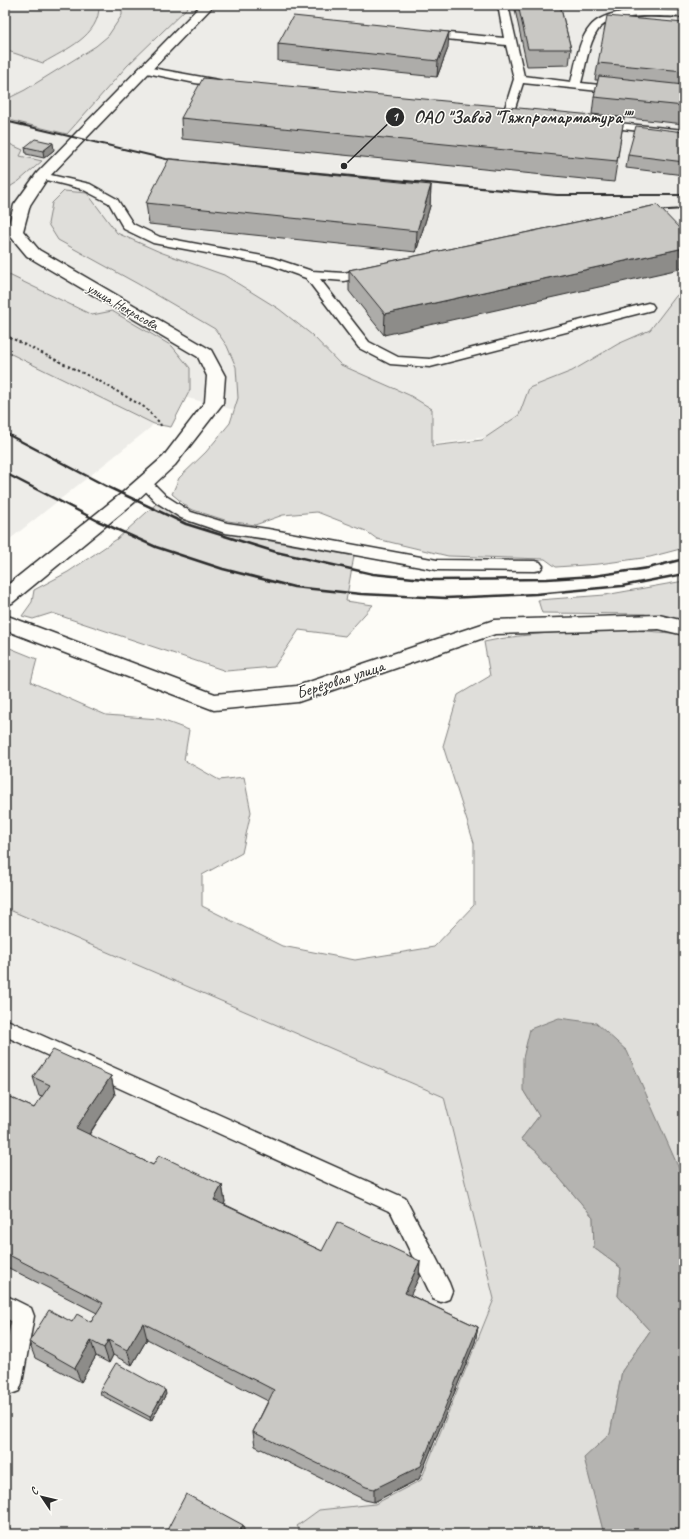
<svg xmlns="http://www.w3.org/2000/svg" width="689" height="1539" font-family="Caveat,sans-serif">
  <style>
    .built { fill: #edece8 }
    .green { fill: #dfdeda; stroke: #858482 }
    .water { fill: #b5b4b1; stroke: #7e7d7b }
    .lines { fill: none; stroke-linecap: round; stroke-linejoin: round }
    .lane-casing { stroke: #2b2b2b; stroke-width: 3 }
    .street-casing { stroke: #2b2b2b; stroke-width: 3 }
    .secondary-casing { stroke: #2b2b2b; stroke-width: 3 }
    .path-far1 { stroke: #2b2b2b; stroke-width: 2; stroke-dasharray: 2.5 2.5; stroke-linecap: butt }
    .path { stroke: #2b2b2b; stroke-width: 3; stroke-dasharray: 4 4; stroke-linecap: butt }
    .lane { fill: #fdfcf7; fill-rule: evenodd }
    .street { fill: #fdfcf7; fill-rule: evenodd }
    .secondary { fill: #fdfcf7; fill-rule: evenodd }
    .rail-far1 { stroke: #2b2b2b; stroke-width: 2 }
    .rail { stroke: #2b2b2b; stroke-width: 2.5 }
    .wall { fill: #adaca9; stroke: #2b2b2b }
    .shaded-wall { fill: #8d8c89; stroke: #2b2b2b }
    .building { fill: #c9c8c4; stroke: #2b2b2b }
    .labels { text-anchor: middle; stroke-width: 3; stroke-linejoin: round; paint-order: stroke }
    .far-street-label { font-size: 14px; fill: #2b2b2b; stroke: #fdfcf7 }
    .street-label { font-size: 17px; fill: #2b2b2b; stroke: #fdfcf7 }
    .leader { fill: none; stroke: #2b2b2b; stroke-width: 1.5 }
    .callout-dot { fill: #2b2b2b; stroke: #fdfcf7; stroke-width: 1.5 }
    .mark-label { font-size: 12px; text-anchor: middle; font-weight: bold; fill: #fff }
    .callout-label { font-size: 18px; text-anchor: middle; font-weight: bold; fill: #2b2b2b; stroke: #fdfcf7; stroke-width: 3; stroke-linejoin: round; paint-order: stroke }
  </style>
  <rect width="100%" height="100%" fill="#fdfcf7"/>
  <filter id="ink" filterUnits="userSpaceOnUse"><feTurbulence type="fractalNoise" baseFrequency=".025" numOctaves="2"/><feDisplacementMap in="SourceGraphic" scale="8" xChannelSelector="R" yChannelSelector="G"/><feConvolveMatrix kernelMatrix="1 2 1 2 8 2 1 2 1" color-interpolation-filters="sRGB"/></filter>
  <g filter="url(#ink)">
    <g class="built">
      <path d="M5,5H684V327L501,435L392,450L176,395L150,428L5,543Z"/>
      <path d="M5,908L444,1097L494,1299L421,1480L375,1504L319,1510L297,1526L302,1534H5Z"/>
    </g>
    <g class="green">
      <path d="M5,5H99C100,36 66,49 43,63L5,50Z"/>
      <path d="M122,5H190L127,66L67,134L5,119V100L25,90L96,46L108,36L122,15Z"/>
      <path d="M5,142L23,150L20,156L42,161L19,181L5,190Z"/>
      <path d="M64,191L87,193L117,233L160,252L224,275L279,309L312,335L341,365L409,395L432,409V446L482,440L519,415L529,388L572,371L618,344L650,330L676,296L684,290V548L650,557L599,564L556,567L545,559L448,556L377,539L366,531L317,512L283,515L255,525L228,521L190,509L172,494L179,478L206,452L230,423L238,398L236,367L227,346L215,329L138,284L58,240L48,224L52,203Z"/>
      <path d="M7,274L92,315L112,311L172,346L190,368V390L171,427L154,424L5,351V275Z"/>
      <path d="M156,504L177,514L253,538L354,556L346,601L373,605L345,636L299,630L274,667L226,671L52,613L33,619L22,616L32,602L34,590L68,572L117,539Z"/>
      <path d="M684,581V621L644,614L542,613L538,600L605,595Z"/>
      <path d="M620,629L684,634V1180L677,1167L523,1090L539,1116L521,1139L536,1151L593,1217L594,1248L621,1268L618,1296L650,1331L622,1371L610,1434L585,1458L604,1534H302L297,1526L319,1510L375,1504L421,1480L494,1299L444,1097L5,908V646L37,659L31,682L106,715L159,719L189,730L184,760L219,780L244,777L251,812L242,853L202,875V906L282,946L355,960L434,947L474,905V843L443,746L458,695L490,676L484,642C529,632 575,632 620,629Z"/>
    </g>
    <path class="water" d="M559,1018L596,1023L627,1051L684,1180V1534H604L584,1458L610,1434L622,1371L650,1331L618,1296L621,1268L594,1248L593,1217L536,1151L521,1139L539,1116L523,1090V1058L530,1029Z"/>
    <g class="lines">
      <defs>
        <g id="lane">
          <path d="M498,5H508L524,76L571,82C576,64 578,41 590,27C607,5 659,11 684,11V17C663,17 612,11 598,30C588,44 586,66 581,83L618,87L623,90L622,92L618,93L523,83L513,114L508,117L503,114L514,79L506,45L426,37L421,34L426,31L504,38Z"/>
          <path d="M146,67L224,81L229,84L224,87L195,83L142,72L141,70Z"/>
          <path d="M600,121L684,130V136L596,126L595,124L596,122Z"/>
          <path d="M42,173L90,184L117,199L133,224L160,237L273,258L312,271L344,273L371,267L375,268L377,271L375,274L344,281L320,279L369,342L398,357L430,359L648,303L652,304L654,307L652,310L430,367L390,364L359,348L306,278L270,265L153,243L124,229L109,203L82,189L38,178L36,176L38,174Z"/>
          <path d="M145,478L150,480L166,496L191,512L227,523L268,529L437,560L535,561L540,562L543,566L540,570L535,571L437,570L268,539L225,533L181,518L156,502L138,483L140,480Z"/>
          <path d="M5,1019L405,1198L449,1283L452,1291L449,1299L441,1302L433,1299L391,1212L5,1036Z"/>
          <path d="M5,1295L31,1308L34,1316L22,1383L19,1391L11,1394L5,1392V1354L11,1321L5,1318Z"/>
        </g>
        <path id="street" d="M5,615L215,694L297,686L494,620L659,615L684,621V635L659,629L495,634L298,702L214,710L5,630Z"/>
        <path id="secondary" d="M201,5H214L47,179L30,205L23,231L39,250L211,350L225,376L223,403L175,465L136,501L12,603L5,605V587L122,493L163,457L205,402L207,376L198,357L27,256L7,232L14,205L37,173Z"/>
      </defs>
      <use href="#lane" class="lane-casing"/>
      <use href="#street" class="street-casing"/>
      <use href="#secondary" class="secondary-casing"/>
      <path class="path-far1" d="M5,335L101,382L144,407L160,423L161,426"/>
      <path class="path" d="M5,1065L9,1059"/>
      <use href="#lane" class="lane"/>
      <use href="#street" class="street"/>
      <use href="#secondary" class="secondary"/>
      <g class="rail-far1">
        <path d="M5,121L166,159L180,160"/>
        <path d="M199,162L557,195H684"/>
        <path d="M652,211L684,209"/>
      </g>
      <g class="rail">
        <path d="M5,433L108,487L186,524L276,552L373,574L434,580L547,579L594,576L648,568L684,559"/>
        <path d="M5,473L98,521L156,547L223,569L294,587L361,594L446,598L536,594L622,586L684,574"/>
      </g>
    </g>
    <g class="wall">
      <path d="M514,5H560L571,49L569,65L527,66Z"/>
      <path d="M684,23V124L592,114L594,97L598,80H595L598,63Z"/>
      <path d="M278,44L448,48L437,77L278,61Z"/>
      <path d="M181,118H624L614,182L182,139Z"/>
      <path d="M684,132V175L626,168L628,155Z"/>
      <path d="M25,147L54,150L44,158L26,154Z"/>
      <path d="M431,185L430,206L416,252L149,224L146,203Z"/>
      <path d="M657,205L384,335L349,291V270Z"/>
      <path d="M111,1076L115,1095L89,1135L153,1165L222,1185L225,1202L224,1204L322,1251L420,1261L419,1277L410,1295L478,1327L475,1342L419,1479L374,1502L365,1500L255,1446L253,1432L268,1401L147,1339L132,1365L113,1355L109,1363L96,1356L81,1382L35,1358L29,1342L72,1322H91L97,1313L5,1266V1095L34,1108L42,1097L39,1096L33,1077Z"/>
      <path d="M100,1390L166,1394L151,1421L101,1395Z"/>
    </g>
    <g class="shaded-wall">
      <path d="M449,32L448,48L437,77L438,61Z"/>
      <path d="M53,143L54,150L44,158L43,151Z"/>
      <path d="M431,185L430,206L416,252L417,231Z"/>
      <path d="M684,248V268L384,335L385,314Z"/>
      <path d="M111,1076L115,1095L81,1146L76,1128Z"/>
      <path d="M222,1185L225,1202L217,1217L214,1200Z"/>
      <path d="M420,1261L419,1277L404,1309L405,1293Z"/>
      <path d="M143,1323L147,1339L132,1365L127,1350Z"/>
      <path d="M5,1327L7,1330L5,1333Z"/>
      <path d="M478,1327L475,1342L419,1479L374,1502V1489Z"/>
      <path d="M108,1340L113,1355L109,1363L104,1348Z"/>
      <path d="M91,1341L96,1356L81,1382L75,1368Z"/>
      <path d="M165,1390L166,1394L151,1421L150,1417Z"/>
      <path d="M243,1525L245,1534H238Z"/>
    </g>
    <g class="building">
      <path d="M518,5H560L571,49H528Z"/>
      <path d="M293,16L449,32L438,61L278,44Z"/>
      <path d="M607,16L684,23V71L598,63Z"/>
      <path d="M599,76L684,85V106L594,97Z"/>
      <path d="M203,78L624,118L617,161L181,118Z"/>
      <path d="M636,126L684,132V162L628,155Z"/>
      <path d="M35,139L53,143L43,151L25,147Z"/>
      <path d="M169,159L431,185L417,231L146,203Z"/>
      <path d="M657,205L684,233V248L385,314L349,270Z"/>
      <path d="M53,1050L111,1076L76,1128L153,1165L159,1155L222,1185L214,1200L322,1251L337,1222L420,1261L405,1293L478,1327L421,1466L374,1489L366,1487L253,1432L274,1390L143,1323L127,1350L108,1340L104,1348L91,1341L75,1368L29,1342L49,1310L72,1322L77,1314L91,1322L103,1303L5,1253V1095L34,1108L50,1085L33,1077Z"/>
      <path d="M116,1363L165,1390L150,1417L100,1390Z"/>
      <path d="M186,1494L243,1525L238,1534H165Z"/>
    </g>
  </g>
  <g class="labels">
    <g class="far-street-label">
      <text transform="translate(123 306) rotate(30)" y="5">улица Некрасова</text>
    </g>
    <g class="street-label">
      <text transform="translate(340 679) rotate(-18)" y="6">Берёзовая улица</text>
    </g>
  </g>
  <path class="leader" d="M344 166L395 117"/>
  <g class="callout-dot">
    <circle cx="344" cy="166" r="4"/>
    <circle cx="395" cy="117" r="10"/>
  </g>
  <g class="mark-label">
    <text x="395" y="121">1</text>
  </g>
  <g class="callout-label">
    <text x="522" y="123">ОАО "Завод "Тяжпромарматура""</text>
  </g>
  <rect width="689" height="1539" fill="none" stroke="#fdfcf7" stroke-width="20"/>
  <rect x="10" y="10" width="669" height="1519" fill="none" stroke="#2b2b2b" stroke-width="1.5" filter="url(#ink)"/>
  <g transform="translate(42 1497) rotate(305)" stroke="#fdfcf7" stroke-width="3" paint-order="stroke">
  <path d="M0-3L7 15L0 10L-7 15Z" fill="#2b2b2b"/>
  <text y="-6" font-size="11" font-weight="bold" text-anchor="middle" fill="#2b2b2b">С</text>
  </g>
</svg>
